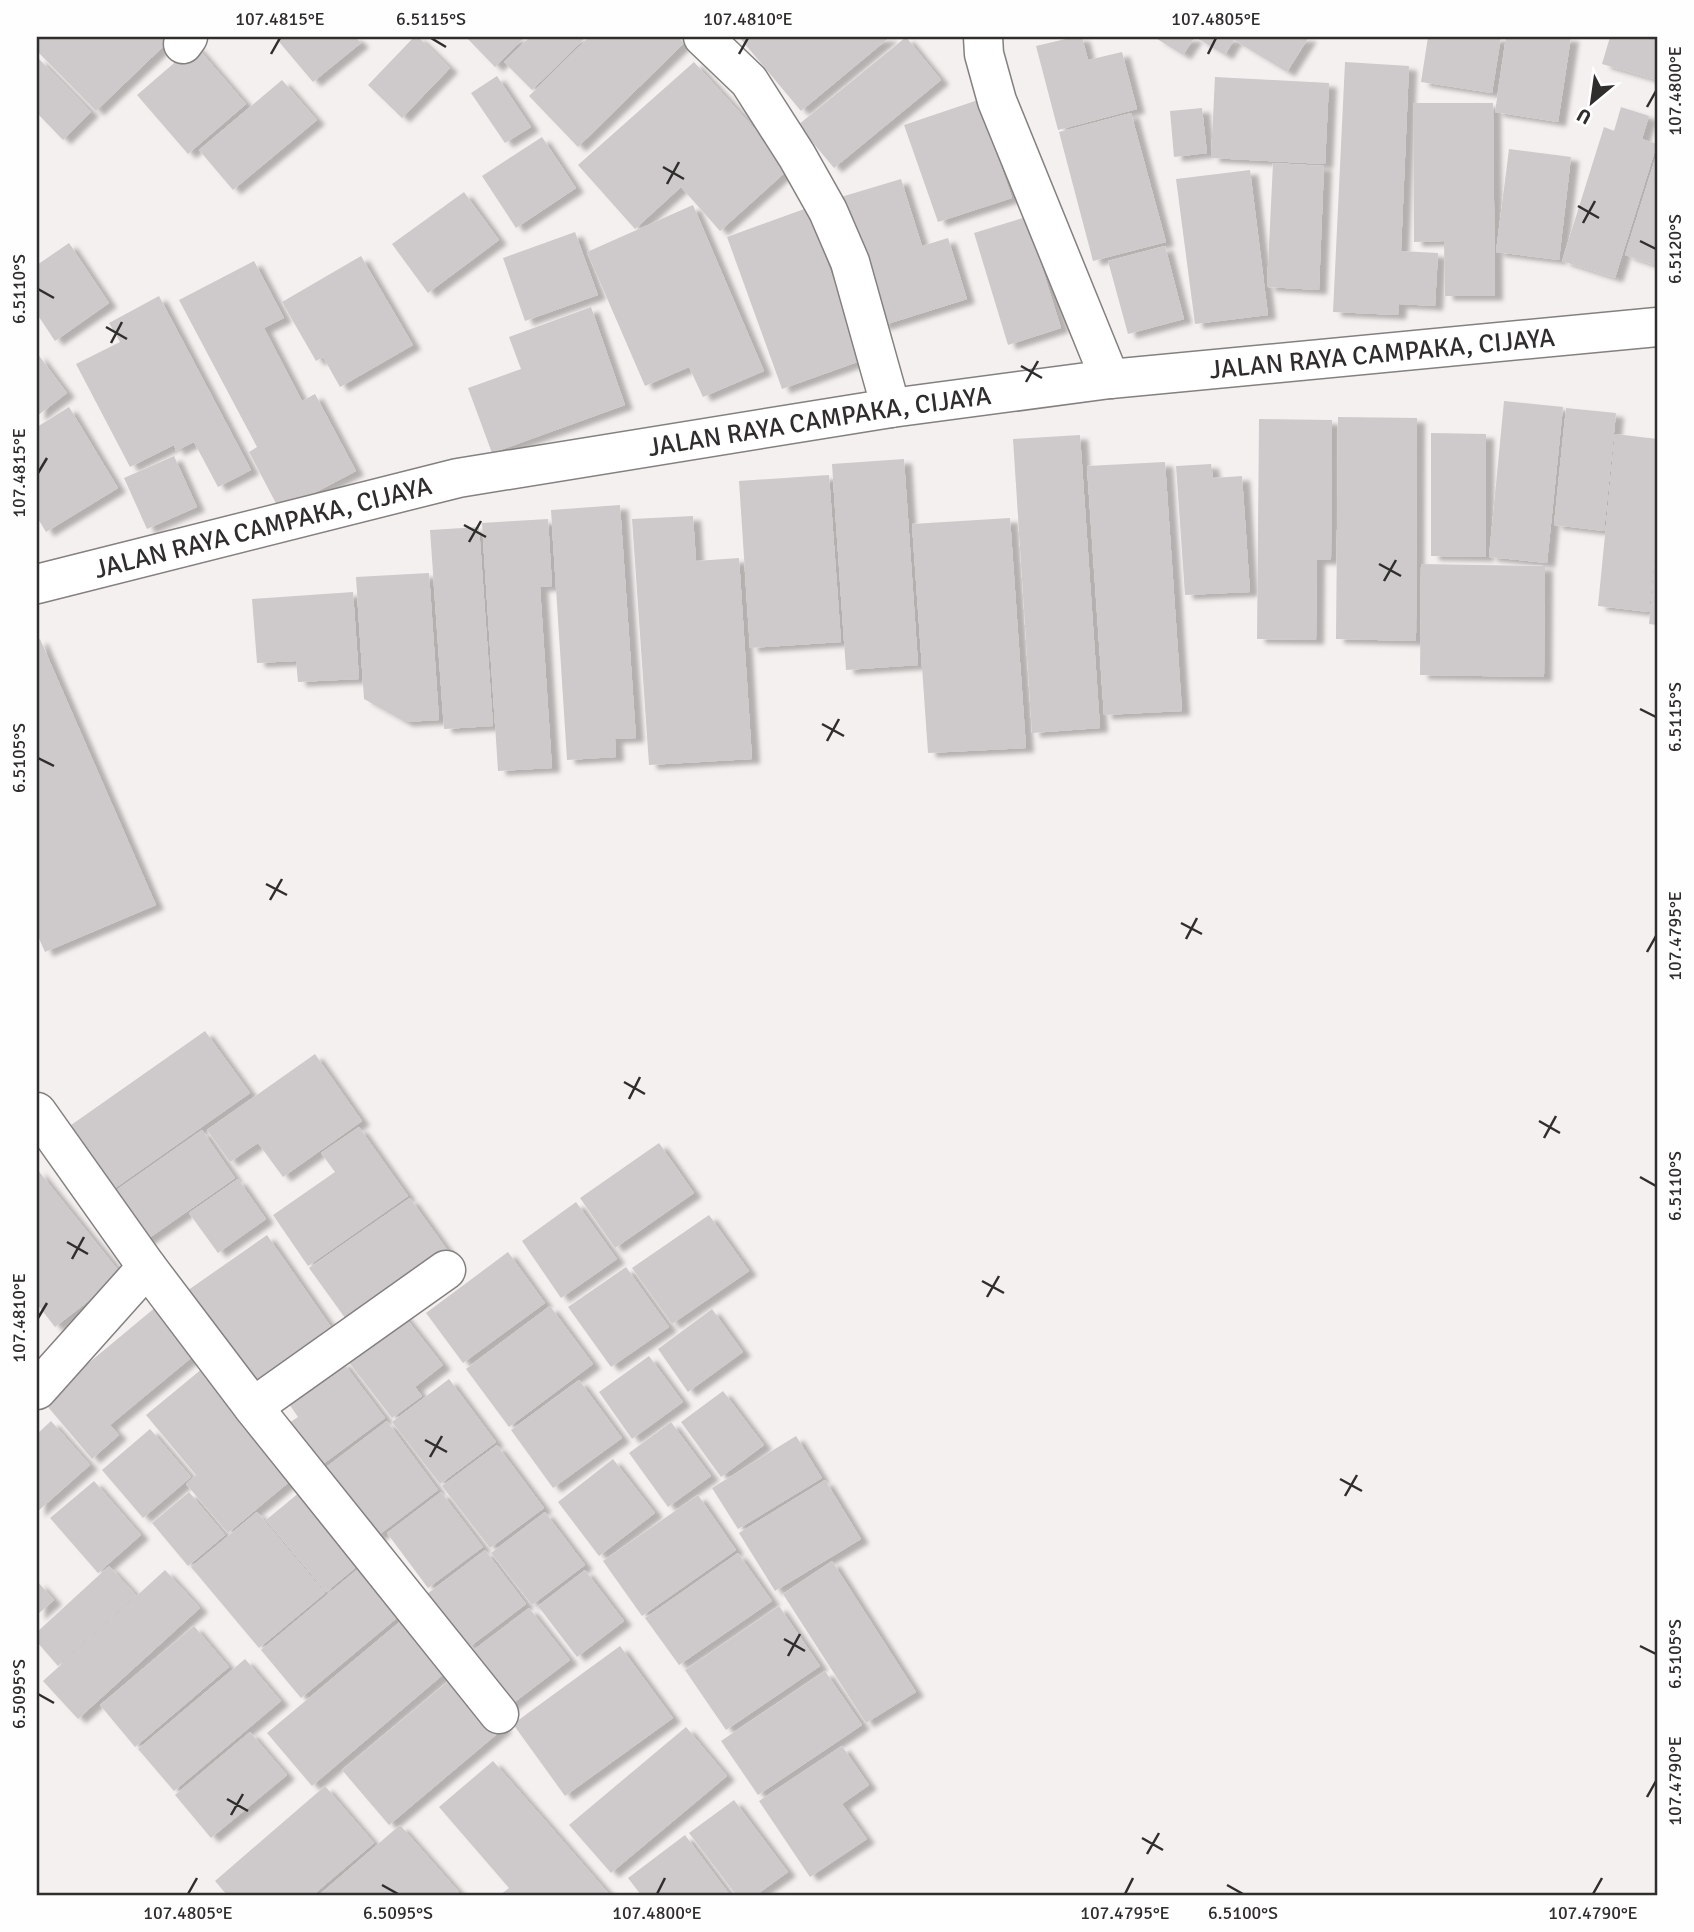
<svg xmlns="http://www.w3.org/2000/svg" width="1694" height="1932" font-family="Signika,sans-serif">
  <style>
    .building { fill: #cecacb; filter: url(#shadow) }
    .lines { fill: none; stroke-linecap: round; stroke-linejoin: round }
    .minor-casing { stroke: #84807f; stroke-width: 41 }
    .major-casing { stroke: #84807f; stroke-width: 41 }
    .minor { stroke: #fff; stroke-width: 38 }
    .major { stroke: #fff; stroke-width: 38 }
    .ticks { fill: none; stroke: #2f2e2d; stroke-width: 2.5 }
    .labels { text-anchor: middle; stroke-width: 5; stroke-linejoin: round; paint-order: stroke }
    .street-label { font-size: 26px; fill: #2f2e2d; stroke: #fffefe }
    .neatline { fill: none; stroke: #2f2e2d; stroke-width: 2.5 }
    .ticks-label { font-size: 18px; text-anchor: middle; fill: #2f2e2d }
  </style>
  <defs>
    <filter id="shadow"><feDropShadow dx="8" dy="4.5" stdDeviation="2" flood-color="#0004"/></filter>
  </defs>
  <rect width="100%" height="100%" fill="#f4f0ef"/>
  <g class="building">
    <path d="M37,37H173L96,111L37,51Z"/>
    <path d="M275,37H355L361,43L313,82Z"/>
    <path d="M414,37H418L450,68L402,118L368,85Z"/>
    <path d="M466,37H525L495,67Z"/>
    <path d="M530,37H586L532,90L504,62Z"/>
    <path d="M589,37H678L684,43L578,147L529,96Z"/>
    <path d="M739,37H890L801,111Z"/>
    <path d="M906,37L941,80L834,168L798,125Z"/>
    <path d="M1074,37H1082L1088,60L1122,52L1137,109L1058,130L1036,46Z"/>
    <path d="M1154,37H1309L1287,72L1234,40L1225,55L1195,37L1183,55Z"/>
    <path d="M1428,37H1501L1492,93L1421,82Z"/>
    <path d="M1506,37H1571L1558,122L1495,112Z"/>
    <path d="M1610,37H1657V80L1602,64Z"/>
    <path d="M195,45L246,104L188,154L137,95Z"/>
    <path d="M37,57L91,112L63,140L37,113Z"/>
    <path d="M694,62L790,168L720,231L681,187L635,229L578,165Z"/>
    <path d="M1345,62L1409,66L1401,251L1438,253L1435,306L1399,304L1398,315L1333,312Z"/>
    <path d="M497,76L531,127L505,143L471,93Z"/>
    <path d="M1215,77L1329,83L1325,164L1211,158Z"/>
    <path d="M282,80L317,120L233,190L199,150Z"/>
    <path d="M978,100L1012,198L938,222L904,125Z"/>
    <path d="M1413,103H1493L1495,296H1445L1444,241L1414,242Z"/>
    <path d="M1621,107L1649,116L1642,139L1657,144L1615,278L1562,261L1604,127L1614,131Z"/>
    <path d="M1202,108L1207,153L1174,157L1170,111Z"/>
    <path d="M1131,113L1166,242L1093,261L1059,132Z"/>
    <path d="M542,137L576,188L516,228L482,176Z"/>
    <path d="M1509,149L1571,157L1559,260L1496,252Z"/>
    <path d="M1657,153V266L1625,255Z"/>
    <path d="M1273,163L1324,166L1319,290L1267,287Z"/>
    <path d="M1250,170L1268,315L1195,324L1176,179Z"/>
    <path d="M901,179L922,246L948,238L967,299L881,326L841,197Z"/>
    <path d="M464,192L499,240L428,293L392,244Z"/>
    <path d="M693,205L764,371L703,397L689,367L645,386L587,252Z"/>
    <path d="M807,208L863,360L782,389L727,237Z"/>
    <path d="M1026,217L1061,328L1008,345L974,233Z"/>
    <path d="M575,232L598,295L525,321L503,258Z"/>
    <path d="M69,243L109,303L55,341L37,314V265Z"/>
    <path d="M1165,246L1184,319L1128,334L1108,261Z"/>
    <path d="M361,256L413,345L340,387L323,357L316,361L282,302Z"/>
    <path d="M254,261L284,318L264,328L302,401L315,394L356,471L280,511L249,452L257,447L179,300Z"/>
    <path d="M159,296L251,470L218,487L194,442L176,451L174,445L130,467L76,364L120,342L109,323Z"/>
    <path d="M591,307L625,405L492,453L468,388L521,369L509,337Z"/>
    <path d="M37,353L67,393L37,416Z"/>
    <path d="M1504,401L1563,407L1547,563L1489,557Z"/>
    <path d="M69,407L118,488L46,532L37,517V427Z"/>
    <path d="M1566,408L1616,413L1604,531L1554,525Z"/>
    <path d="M1338,417L1417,418L1416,641L1336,639Z"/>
    <path d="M1259,419L1332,420L1331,560H1317L1316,640L1257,639Z"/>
    <path d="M1431,433L1486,434V557L1431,556Z"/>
    <path d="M1615,434L1657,439V531L1649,612L1598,606Z"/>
    <path d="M1080,435L1100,728L1032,733L1013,439Z"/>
    <path d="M174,456L197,507L147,529L124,478Z"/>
    <path d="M904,459L918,665L846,670L832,464Z"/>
    <path d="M1165,462L1182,711L1104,715L1087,466Z"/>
    <path d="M1211,464L1213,478L1242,476L1250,592L1185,595L1176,466Z"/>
    <path d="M829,475L841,642L750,648L739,481Z"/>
    <path d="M620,505L636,738L615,739L616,757L567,760L551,510Z"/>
    <path d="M693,516L696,561L739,558L752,759L649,765L632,519Z"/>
    <path d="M1010,518L1026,748L928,753L912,524Z"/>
    <path d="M548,519L552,586L540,587L552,768L498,771L482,523Z"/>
    <path d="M479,527L493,726L444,729L430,530Z"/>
    <path d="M1655,561H1657V625L1649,624Z"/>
    <path d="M1421,564L1545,566L1544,677L1420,675Z"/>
    <path d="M429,573L439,720L405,722L364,699L356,577Z"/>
    <path d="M353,592L359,679L298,682L296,661L257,663L252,599Z"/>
    <path d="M40,639L156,905L45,952L37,934V640Z"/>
    <path d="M205,1031L250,1093L108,1193L64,1130Z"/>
    <path d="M315,1054L362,1121L283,1177L258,1143L230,1162L207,1130Z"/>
    <path d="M359,1127L408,1196L308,1266L273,1215L335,1172L321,1153Z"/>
    <path d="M202,1130L235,1178L142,1243L108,1196Z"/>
    <path d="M659,1143L694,1193L615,1248L580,1198Z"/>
    <path d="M37,1169L122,1275L55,1327L37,1304Z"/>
    <path d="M238,1179L266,1219L218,1253L189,1213Z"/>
    <path d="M410,1198L448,1251L348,1322L309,1268Z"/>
    <path d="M576,1202L617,1259L561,1298L522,1241Z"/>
    <path d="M709,1215L749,1271L672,1324L632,1268Z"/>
    <path d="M267,1235L336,1334L254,1391L184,1293Z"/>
    <path d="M508,1252L545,1303L463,1363L426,1313Z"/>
    <path d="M626,1267L669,1327L611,1367L568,1307Z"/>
    <path d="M157,1306L197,1353L110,1425L119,1435L92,1459L43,1401Z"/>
    <path d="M550,1306L593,1364L509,1427L466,1369Z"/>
    <path d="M712,1309L743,1352L688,1392L658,1349Z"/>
    <path d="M402,1313L443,1365L415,1387L422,1396L392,1418L344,1356Z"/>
    <path d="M649,1356L683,1402L632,1439L599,1392Z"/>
    <path d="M342,1361L385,1418L315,1470L283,1427L298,1417L287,1401Z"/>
    <path d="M203,1368L295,1477L228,1533L186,1484L196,1475L146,1415Z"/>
    <path d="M449,1379L496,1442L440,1484L392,1422Z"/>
    <path d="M579,1380L622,1438L553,1488L511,1430Z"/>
    <path d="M723,1391L764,1445L721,1477L681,1422Z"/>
    <path d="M51,1421L90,1465L37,1512V1434Z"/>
    <path d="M387,1421L438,1490L376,1537L325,1468Z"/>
    <path d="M671,1422L711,1476L668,1507L629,1453Z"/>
    <path d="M150,1429L191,1477L143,1518L102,1470Z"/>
    <path d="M796,1436L822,1478L738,1529L712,1488Z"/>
    <path d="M497,1445L544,1508L490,1548L442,1486Z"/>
    <path d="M613,1459L655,1513L599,1556L558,1502Z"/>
    <path d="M825,1480L861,1539L775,1591L739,1533Z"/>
    <path d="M94,1481L141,1535L98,1573L50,1518Z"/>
    <path d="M306,1487L367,1558L326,1592L266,1520Z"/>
    <path d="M189,1492L225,1535L188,1566L152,1523Z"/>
    <path d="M441,1492L483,1547L428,1588L387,1533Z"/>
    <path d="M698,1495L736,1550L642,1616L603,1561Z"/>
    <path d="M257,1512L325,1593L259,1648L191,1567Z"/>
    <path d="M545,1512L585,1565L532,1605L491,1553Z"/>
    <path d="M485,1550L526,1604L468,1648L427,1594Z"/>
    <path d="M738,1553L772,1601L679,1665L645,1618Z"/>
    <path d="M832,1561L916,1692L866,1723L783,1594Z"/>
    <path d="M364,1564L404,1612L301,1698L261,1650Z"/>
    <path d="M109,1566L136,1595L58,1666L37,1642V1632Z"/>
    <path d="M165,1570L200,1608L78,1719L43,1681Z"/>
    <path d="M585,1570L624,1621L577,1657L538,1606Z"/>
    <path d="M37,1581L54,1600L37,1615Z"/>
    <path d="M779,1606L820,1666L726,1730L685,1670Z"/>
    <path d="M529,1608L570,1660L508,1707L467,1655Z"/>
    <path d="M408,1615L452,1667L312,1786L267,1733Z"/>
    <path d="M194,1626L229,1667L135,1747L100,1705Z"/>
    <path d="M620,1646L673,1718L565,1796L513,1724Z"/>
    <path d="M245,1659L281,1701L174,1791L138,1749Z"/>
    <path d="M825,1671L862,1725L758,1795L721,1741Z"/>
    <path d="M457,1674L504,1728L389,1825L342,1770Z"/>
    <path d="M686,1727L727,1776L611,1873L569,1825Z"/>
    <path d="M250,1732L287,1775L211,1838L175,1795Z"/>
    <path d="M842,1746L869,1785L842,1804L867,1839L810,1877L759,1801Z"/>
    <path d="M493,1761L550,1826L610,1895H500L509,1888L439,1807Z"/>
    <path d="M325,1786L374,1843L313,1895H227L215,1881Z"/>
    <path d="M734,1800L788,1872L756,1895H736L689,1833Z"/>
    <path d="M400,1825L459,1892L455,1895H319Z"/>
    <path d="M685,1835L730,1895H641L628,1878Z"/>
  </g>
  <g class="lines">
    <defs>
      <g id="minor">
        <path d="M703,37L749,81L797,156L828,211L850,262L891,408"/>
        <path d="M983,37L984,54L997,101L1110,379"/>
        <path d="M183,44L188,37"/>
        <path d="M37,1112L147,1267L253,1407L499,1714"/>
        <path d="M37,1390L147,1267"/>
        <path d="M253,1407L446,1270"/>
      </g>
      <g id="major">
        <path id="s1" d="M37,584L458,478L891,408L1110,379L1657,327"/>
      </g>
    </defs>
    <use href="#minor" class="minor-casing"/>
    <use href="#major" class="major-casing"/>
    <use href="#minor" class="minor"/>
    <use href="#major" class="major"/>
  </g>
  <path class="ticks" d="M431,38L446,47M271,54L280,38M739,54L748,38M1208,54L1216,38M1647,107L1656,91M663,167L684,179M667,184L679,162M1578,206L1599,218M1583,223L1595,201M1640,241L1656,249M38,289L54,298M106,327L127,339M111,343L122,322M1021,366L1042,378M1026,382L1038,361M38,473L47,458M464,525L486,537M469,542L481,521M1379,564L1401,576M1384,581L1396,560M1640,709L1656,717M822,724L844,736M827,741L839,719M38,758L54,766M266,884L287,895M270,900L282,879M1181,923L1202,934M1186,939L1197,918M1647,952L1656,936M624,1082L645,1094M629,1099L640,1077M1539,1121L1560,1133M1544,1138L1556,1116M1640,1177L1656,1186M67,1242L88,1254M72,1259L84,1237M982,1281L1004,1293M987,1297L999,1276M38,1318L47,1303M425,1440L447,1452M430,1457L442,1436M1340,1479L1362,1491M1345,1496L1357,1475M784,1639L805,1651M1640,1646L1656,1654M788,1656L800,1634M38,1694L54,1703M1647,1797L1656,1781M227,1799L248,1811M231,1815L243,1794M1142,1838L1163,1850M1147,1854L1159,1833M382,1885L398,1894M1227,1885L1243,1894M188,1894L197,1878M657,1894L665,1878M1125,1894L1133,1878M1593,1894L1602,1878"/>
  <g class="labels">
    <g class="street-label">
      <text dy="9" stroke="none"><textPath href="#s1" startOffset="1367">JALAN RAYA CAMPAKA, CIJAYA</textPath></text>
      <text dy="9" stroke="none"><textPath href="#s1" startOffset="800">JALAN RAYA CAMPAKA, CIJAYA</textPath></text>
      <text dy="9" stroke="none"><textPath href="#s1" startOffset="233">JALAN RAYA CAMPAKA, CIJAYA</textPath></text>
    </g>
  </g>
  <rect width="1694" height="1932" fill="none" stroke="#fffefe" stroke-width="77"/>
  <g transform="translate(1592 102) rotate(209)" stroke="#fffefe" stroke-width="5" paint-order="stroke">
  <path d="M0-5L12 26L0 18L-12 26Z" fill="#2f2e2d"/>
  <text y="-10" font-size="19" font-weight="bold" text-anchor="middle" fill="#2f2e2d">U</text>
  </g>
  <rect x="38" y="38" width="1618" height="1856" class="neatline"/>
  <g class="ticks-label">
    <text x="280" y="25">107.4815°E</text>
    <text x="431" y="25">6.5115°S</text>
    <text x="748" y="25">107.4810°E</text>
    <text x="1216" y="25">107.4805°E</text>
    <text transform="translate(1675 91) rotate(-90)" y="6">107.4800°E</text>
    <text transform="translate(1675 249) rotate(-90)" y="6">6.5120°S</text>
    <text transform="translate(19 289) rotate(-90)" y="6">6.5110°S</text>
    <text transform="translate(19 473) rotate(-90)" y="6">107.4815°E</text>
    <text transform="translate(1675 717) rotate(-90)" y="6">6.5115°S</text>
    <text transform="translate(19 758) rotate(-90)" y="6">6.5105°S</text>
    <text transform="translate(1675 936) rotate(-90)" y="6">107.4795°E</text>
    <text transform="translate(1675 1186) rotate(-90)" y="6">6.5110°S</text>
    <text transform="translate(19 1318) rotate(-90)" y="6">107.4810°E</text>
    <text transform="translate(1675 1654) rotate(-90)" y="6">6.5105°S</text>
    <text transform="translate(19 1694) rotate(-90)" y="6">6.5095°S</text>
    <text transform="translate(1675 1781) rotate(-90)" y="6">107.4790°E</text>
    <text x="188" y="1919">107.4805°E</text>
    <text x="398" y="1919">6.5095°S</text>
    <text x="657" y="1919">107.4800°E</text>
    <text x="1125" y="1919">107.4795°E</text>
    <text x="1243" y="1919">6.5100°S</text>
    <text x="1593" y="1919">107.4790°E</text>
  </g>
</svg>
